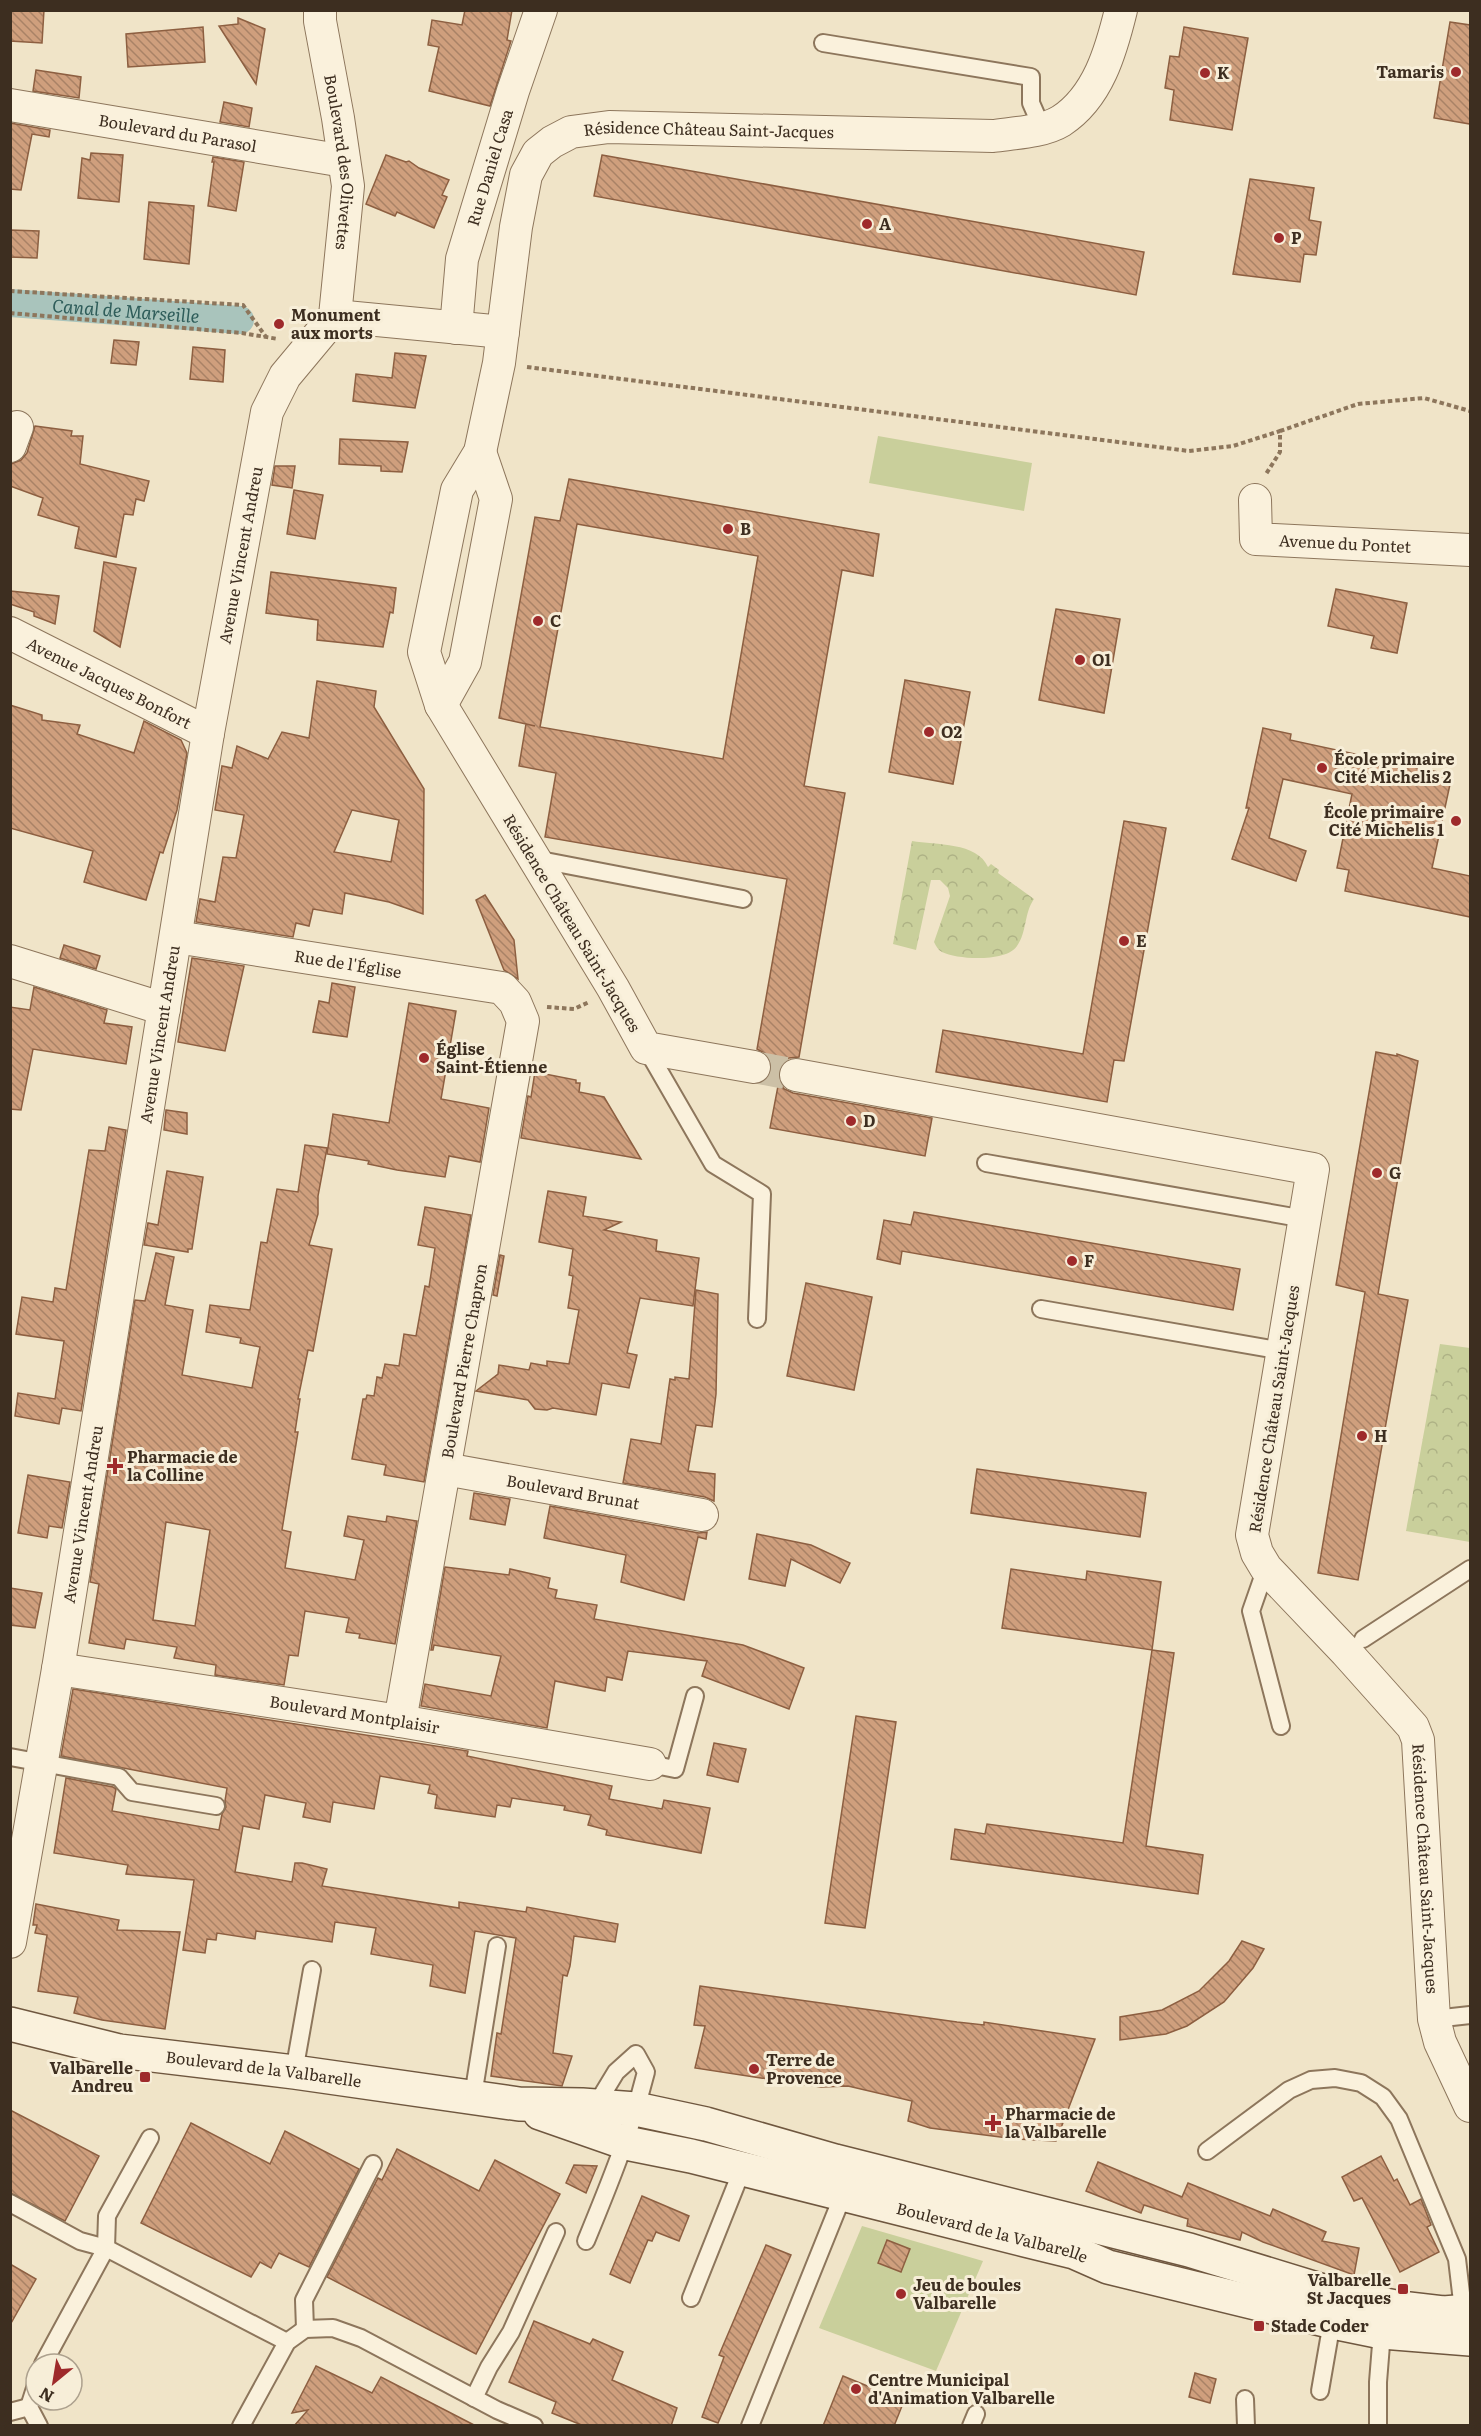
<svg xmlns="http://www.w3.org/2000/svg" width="1481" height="2436" font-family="Literata,serif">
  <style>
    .park { fill: url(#park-crowns) }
    .garden { fill: #c9cf9b }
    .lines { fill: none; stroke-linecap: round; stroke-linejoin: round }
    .canal { stroke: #a9c4bc; stroke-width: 28 }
    .building { fill: url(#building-back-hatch); stroke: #8d5f41; stroke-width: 1.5; fill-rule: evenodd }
    .street-tunnel { stroke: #ccc0a6; stroke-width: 32; stroke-dasharray: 32 16; stroke-linecap: butt }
    .lane-casing { stroke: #8d765c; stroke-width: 20 }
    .street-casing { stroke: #8d765c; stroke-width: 34 }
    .secondary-casing { stroke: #6f573f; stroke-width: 36 }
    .path { stroke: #8d765c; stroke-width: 4; stroke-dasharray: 4.5 3; stroke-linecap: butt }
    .lane { stroke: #faf1dc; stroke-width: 16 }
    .street { stroke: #faf1dc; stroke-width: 32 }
    .secondary { stroke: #faf1dc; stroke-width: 33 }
    .poi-dot { fill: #9e2a2b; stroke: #f7eed8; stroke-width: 2 }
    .labels { text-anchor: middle; stroke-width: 6; stroke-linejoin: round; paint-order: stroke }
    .poi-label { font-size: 16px; font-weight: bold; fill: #3d2e20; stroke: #f7eed8; text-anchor: start }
    .street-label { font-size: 16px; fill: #3d2e20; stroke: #f7eed8 }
    .water-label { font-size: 18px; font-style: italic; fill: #2f5d5a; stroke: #f7eed8 }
  </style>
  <defs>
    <pattern id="park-crowns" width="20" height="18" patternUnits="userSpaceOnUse" patternTransform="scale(1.5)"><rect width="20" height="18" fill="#c9cf9b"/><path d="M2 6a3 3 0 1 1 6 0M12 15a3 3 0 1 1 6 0" fill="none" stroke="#aeb285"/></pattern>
    <pattern id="building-back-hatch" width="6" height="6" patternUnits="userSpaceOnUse" patternTransform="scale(1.5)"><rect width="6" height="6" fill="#cf9f7d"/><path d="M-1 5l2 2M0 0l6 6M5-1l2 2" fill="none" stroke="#a98266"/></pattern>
  </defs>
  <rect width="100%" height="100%" fill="#f0e4c8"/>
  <g class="park">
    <path d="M912,841C936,845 977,842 988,867L991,864L999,870L998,873L1034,899C1024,913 1027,932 1017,946C1007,962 958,960 942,952C938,950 936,946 934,942L950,896L948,888L940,880H931L916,950L893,944Z"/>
    <path d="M1440,1344L1470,1348V1542L1406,1531Z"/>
  </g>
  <g class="garden">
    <path d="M878,436L1032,463L1024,511L869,483Z"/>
    <path d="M862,2226L983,2261L936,2371L819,2328Z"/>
  </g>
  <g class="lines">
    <path class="canal" id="s1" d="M10,303L240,320"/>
  </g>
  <g class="building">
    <path d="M10,10H44L42,43L10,41Z"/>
    <path d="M465,10H512L507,40L511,41L490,106L429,91L439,47L428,45L432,20L462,25Z"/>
    <path d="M238,18L265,29L256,84L219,26L238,24Z"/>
    <path d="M1450,22L1470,25V124L1434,118Z"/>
    <path d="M203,27L205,62L128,67L126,34Z"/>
    <path d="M1184,27L1248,38L1232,130L1170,120L1174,90L1165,88L1170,56L1179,57Z"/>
    <path d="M36,70L81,77L79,98L33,91Z"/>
    <path d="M224,102L252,108L249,127L220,122Z"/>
    <path d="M10,123L50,130L49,137L32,134L21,190L10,189Z"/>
    <path d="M91,153L123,155L119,202L78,198L82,158L90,160Z"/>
    <path d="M386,155L406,162L409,161L419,168L449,180L442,195L447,197L434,228L397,212L395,216L366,204Z"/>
    <path d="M602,155L1144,252L1136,295L594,196Z"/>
    <path d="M213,157L244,162L236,211L208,206L214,162H212Z"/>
    <path d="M1250,179L1314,188L1309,220L1321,222L1316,255L1304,254L1300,282L1233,274Z"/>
    <path d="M149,202L194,206L189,264L144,259Z"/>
    <path d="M10,230L39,231L37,258L10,257Z"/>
    <path d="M114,340L139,342L136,365L111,363Z"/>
    <path d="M193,347L225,350L223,382L190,379Z"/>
    <path d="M395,353L426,356L415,408L353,401L356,374L392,378Z"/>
    <path d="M35,426L72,431L71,436H83L80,464L149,481L144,501L136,499L133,515L124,514L116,557L75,548L79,527L38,515L43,498L10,486L11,464L21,460L27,453Z"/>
    <path d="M340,439L408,442L402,472L381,471V466L339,464Z"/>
    <path d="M275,466H295L292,488L272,485Z"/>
    <path d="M569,479L879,534L873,576L842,570L804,786L845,793L799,1057L789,1058L782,1064L778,1072L779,1080L783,1087L761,1083L768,1078L772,1071L771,1061L766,1054L757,1049L787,879L545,837L556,773L519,766L526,724L535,726L499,718L535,517L560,521ZM577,524L758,556L723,759L540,727Z"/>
    <path d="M294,490L323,495L315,539L287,534Z"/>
    <path d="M104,562L136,568L120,647L94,631Z"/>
    <path d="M271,572L396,588L393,613L390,612L383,647L317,640L318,620L266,613Z"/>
    <path d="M1336,589L1407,603L1397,653L1371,648L1374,636L1328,626Z"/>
    <path d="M10,591L59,596L55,624L34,616V612L10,604Z"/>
    <path d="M1056,609L1120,619L1104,713L1039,700Z"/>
    <path d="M905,680L970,692L953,784L889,772Z"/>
    <path d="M317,681L376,691L374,707L424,789L423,914L389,902L345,893L342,914L313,909L309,926L296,923L293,937L196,922L200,899L215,902L223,857L236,858L244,815L215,810L222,766L232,768L237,746L268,759L282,732L309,738ZM352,810L399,820L391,862L334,852Z"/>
    <path d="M10,705L42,715V720L80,725L77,734L134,753L144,721L181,740L187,753L177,810L163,853L160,852L146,900L84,882L93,851L10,828Z"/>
    <path d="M1263,728L1291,734L1290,740L1452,775L1432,868L1470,876V917L1345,891L1349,870L1337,868L1352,794L1283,779L1269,838L1306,851L1296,881L1232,859L1249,808H1246Z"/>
    <path d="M1124,821L1166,828L1124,1061L1114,1060L1107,1102L936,1072L943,1030L1083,1054Z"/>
    <path d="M485,895L514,940L518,979L504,970L476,900Z"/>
    <path d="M64,945L100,956L96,969L60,958Z"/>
    <path d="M192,958L244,966L225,1051L178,1042Z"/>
    <path d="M332,983L355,987L347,1037L313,1032L319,1001L329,1003Z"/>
    <path d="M34,987L107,1010L104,1023L132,1027L126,1064L33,1049L21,1110L10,1109V1007L30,1010Z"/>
    <path d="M409,1003L456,1011L441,1099L489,1108L480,1162L449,1156L445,1177L397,1170L368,1164L369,1161L327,1154L333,1114L389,1123Z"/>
    <path d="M1376,1052L1397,1056V1054L1418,1061L1378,1294L1408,1300L1358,1580L1318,1573L1365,1292L1336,1285Z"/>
    <path d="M535,1072L576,1080V1083H580L579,1092L604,1097L641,1159L521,1138L528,1096L531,1097Z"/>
    <path d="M778,1086L793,1093L932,1118L925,1156L770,1128Z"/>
    <path d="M166,1110L187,1113V1134L164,1130Z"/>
    <path d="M109,1127L126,1130L81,1411L62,1408L59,1424L15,1416L18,1393L55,1399L64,1341L16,1334L22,1297L53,1302L55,1288L66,1290L89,1150L105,1151Z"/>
    <path d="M305,1145L327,1148L318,1196V1214L309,1245L332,1249L313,1351L308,1350L298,1399H300L295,1432H298L282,1530L291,1532L285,1568L355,1580L364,1540L344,1536L348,1516L386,1522L387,1516L417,1521L395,1644L359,1638L360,1634L346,1632L349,1618L305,1611L298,1656L289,1655L284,1685L215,1675L216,1665L174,1658L177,1647L126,1639L124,1649L89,1643L99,1584L90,1582L135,1300L145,1301L156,1253L174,1257L165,1305L193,1310L182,1375L252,1388L260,1347L240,1343L241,1338L206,1332L210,1305L250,1310L261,1242L267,1243L277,1189L298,1192ZM166,1522L210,1530L195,1626L153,1620Z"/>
    <path d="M167,1171L203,1177L192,1249H188V1252L144,1245L148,1223L158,1225Z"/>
    <path d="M548,1191L586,1197L583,1216L621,1222L604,1230L657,1240L656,1251L699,1258L693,1306L640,1298L627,1353L637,1355L629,1388L602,1383L596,1415L553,1408L547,1410L535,1409L528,1400L476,1391L498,1374L499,1365L529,1370L531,1363L547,1366V1361L569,1364L579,1310L568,1308L573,1276L569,1275L573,1249L539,1242Z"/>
    <path d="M425,1207L471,1215L424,1482L384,1475L386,1465L352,1459L363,1399H366L367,1395L374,1396L377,1377L382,1378L385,1364L399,1366L404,1334L416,1336L425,1286L429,1287L435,1248L418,1245Z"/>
    <path d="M914,1212L1240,1269L1233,1310L902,1251L900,1264L877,1259L884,1220L911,1225Z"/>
    <path d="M500,1255L504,1256L497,1296L493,1295Z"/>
    <path d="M806,1283L872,1297L854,1390L787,1376Z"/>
    <path d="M696,1290L718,1294L716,1394L712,1427L696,1425L688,1471L715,1474L714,1501L705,1497L623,1483L631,1439L661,1444L670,1379L675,1380V1377L689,1379Z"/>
    <path d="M977,1469L1146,1493L1140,1537L971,1513Z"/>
    <path d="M28,1475L70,1482L62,1528L49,1526L47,1538L18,1533Z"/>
    <path d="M474,1493L510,1499L505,1525L470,1519Z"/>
    <path d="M550,1506L699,1533L707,1532L706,1539L698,1537L684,1600L621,1582L626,1555L544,1538Z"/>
    <path d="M757,1534L811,1545L850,1563L840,1583L791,1559L785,1586L749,1579Z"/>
    <path d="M445,1567L509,1575L510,1569L550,1578L548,1588L557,1590L555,1598L597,1605L594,1619L743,1645L804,1668L789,1709L702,1676L707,1661L628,1651L622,1680L607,1677L605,1691L555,1681L547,1728L421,1706L425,1684L491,1696L501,1656L434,1645L433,1650H431Z"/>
    <path d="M1011,1569L1086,1580L1087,1571L1161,1582L1152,1650L1002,1628Z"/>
    <path d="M10,1588L42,1593L35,1628L10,1625Z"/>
    <path d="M1152,1650L1174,1653L1146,1846L1203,1855L1198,1894L951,1859L955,1829L985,1834L987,1824L1123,1843Z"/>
    <path d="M73,1689L468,1751L467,1756L612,1786L609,1799L662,1809L664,1800L710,1808L701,1853L606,1835L607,1830L588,1825L591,1815L564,1810L565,1806L512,1798L510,1807L497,1805L495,1817L435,1808L437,1795L428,1793L430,1785L380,1776L374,1809L333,1802L330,1822L303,1817L306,1803L265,1795L259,1829L243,1826L235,1872L292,1882L295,1863H302L327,1869L322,1886L459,1908V1902L526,1912L527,1907L618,1924L615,1942L574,1936L570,1966L567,1976L563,1975L553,2053L572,2056L562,2086L491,2076L497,2033L501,2034L516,1938L475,1931L465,1993L430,1986L433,1965L371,1954L376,1928L335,1922L332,1942L256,1931L255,1939L217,1933L216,1940L207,1939L205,1953L183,1950L194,1880L126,1874L128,1865L54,1853L66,1778L113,1787L116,1789L112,1811L219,1830L222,1814L226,1807L225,1801L227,1788L61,1756Z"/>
    <path d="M856,1716L896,1722L865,1928L825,1923Z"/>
    <path d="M714,1743L746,1749L738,1782L707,1775Z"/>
    <path d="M36,1904L119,1920L117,1930L180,1932L165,2029L102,2020L74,2013L78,1997L38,1991L47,1935L35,1933L37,1925H33Z"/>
    <path d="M1242,1941L1264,1949L1253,1968L1224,2002L1187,2026L1166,2034L1120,2040V2017L1162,2010L1199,1991L1229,1961Z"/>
    <path d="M700,1986L957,2022L984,2025V2022L1095,2039L1056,2141L1016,2139L930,2128L908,2121L912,2101L848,2086L821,2087L695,2068L705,2026L694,2025Z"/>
    <path d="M10,2110L99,2156L65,2221L10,2193Z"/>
    <path d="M191,2123L270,2164L285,2131L359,2169L309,2267L279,2253L271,2268L260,2262L251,2277L141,2223Z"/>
    <path d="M397,2149L479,2191L495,2160L560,2194L476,2354L327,2277L378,2178L382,2180Z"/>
    <path d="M1381,2156L1394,2181L1397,2179L1410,2205L1421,2199L1431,2225L1427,2227L1439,2252L1400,2272L1362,2198L1354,2201L1342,2177Z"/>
    <path d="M1098,2162L1182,2197L1188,2183L1270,2216L1273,2209L1326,2232L1322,2241L1359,2248L1354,2275L1263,2242L1242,2232L1240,2240L1187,2226L1188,2219L1144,2205L1141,2213L1086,2191Z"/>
    <path d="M574,2165L597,2166L586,2193L566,2183Z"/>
    <path d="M642,2196L689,2216L679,2241L656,2232L652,2241L648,2240L630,2283L610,2274Z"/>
    <path d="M887,2240L910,2249L901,2272L878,2263Z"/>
    <path d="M766,2245L791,2255L718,2423L702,2417L724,2357L719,2355Z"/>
    <path d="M10,2264L36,2279L10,2325Z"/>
    <path d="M534,2321L590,2344L593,2339L623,2352L612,2380L677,2408L671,2426H584L552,2413L556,2402L509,2382Z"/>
    <path d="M316,2366L372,2393L381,2377L476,2426H294L308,2410L292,2413Z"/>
    <path d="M1195,2373L1216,2379L1210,2403L1189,2397Z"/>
    <path d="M843,2376L904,2401L894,2426H823Z"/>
  </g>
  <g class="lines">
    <path class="street-tunnel" d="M754,1067L796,1075"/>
    <defs>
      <g id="lane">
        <path d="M823,43L1031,77V103L1042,128"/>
        <path d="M535,859L743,899"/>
        <path d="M646,1048L713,1164L762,1194L757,1319"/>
        <path d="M986,1163L1305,1219"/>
        <path d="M1041,1309L1283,1351"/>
        <path d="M1266,1568L1251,1611L1281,1726"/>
        <path d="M1363,1639L1470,1569"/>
        <path d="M10,1757L119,1777L132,1792L216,1806"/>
        <path d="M650,1764L675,1769L695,1696"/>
        <path d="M1434,2019L1470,2015"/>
        <path d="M294,2072L312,1970"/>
        <path d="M473,2096L497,1946"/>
        <path d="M1207,2151L1289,2090L1311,2080L1335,2078L1361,2083L1383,2097L1399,2119L1457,2259L1463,2310"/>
        <path d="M10,2203L80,2241L106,2248L287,2342"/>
        <path d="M586,2241C609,2185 631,2131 646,2072L636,2054L616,2072L596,2105V2110"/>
        <path d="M691,2298L742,2170"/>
        <path d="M305,2329L304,2300L373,2164"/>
        <path d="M43,2364L106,2248L107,2216L150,2138"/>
        <path d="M36,2385L29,2407L39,2426"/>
        <path d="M1320,2391L1333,2316"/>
        <path d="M474,2398L489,2367L511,2332L556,2232"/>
        <path d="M1245,2399L1246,2426"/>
        <path d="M10,2412L29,2407"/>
        <path d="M241,2426L287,2342L305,2329L333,2328L361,2338L497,2410L534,2426"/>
        <path d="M750,2426L845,2190"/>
        <path d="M971,2426L976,2414"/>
        <path d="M1378,2426V2382L1382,2332"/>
      </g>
      <g id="street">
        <path id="s2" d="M320,10V21L338,118L348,186L335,316"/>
        <path id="s3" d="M10,105L344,161"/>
        <path id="s4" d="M456,328L462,259L513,91L541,10"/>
        <path d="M10,446L17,427"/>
        <path id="s5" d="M1255,500L1256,539L1470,550"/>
        <path id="s6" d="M10,633L208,733"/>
        <path d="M441,705L465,662L496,499L480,452"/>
        <path id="s7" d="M176,937L502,988L515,1002L523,1021L400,1721"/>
        <path d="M10,961L164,1009"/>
        <path id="s8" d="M754,1067L646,1048L613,988L441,705L424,652L457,490L480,452L499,363L516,227L526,175L538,153L552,142L571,132L609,127L993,136C1014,133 1043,132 1061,121C1098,97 1111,51 1121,10"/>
        <path id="s9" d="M796,1075L1313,1169L1252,1535L1257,1553L1266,1568L1346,1652L1413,1727L1418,1740L1434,2019L1440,2042L1470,2106"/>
        <path id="s10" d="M445,1469L702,1515"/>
        <path id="s11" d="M58,1669L400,1721L650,1764"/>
        <path id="s12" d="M10,1942L58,1669L208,733L267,412L285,376L335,316L503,332"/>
      </g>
      <g id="secondary">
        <path id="s13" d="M10,2024L119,2051L294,2072L519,2104L582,2105L636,2109L706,2124L835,2161L1189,2250L1336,2295L1400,2308L1443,2313L1470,2311"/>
        <path id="s14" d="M540,2113L626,2143L691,2156L1025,2240L1074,2252L1108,2267L1333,2322L1382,2332L1470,2339"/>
      </g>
    </defs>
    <use href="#lane" class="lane-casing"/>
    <use href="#street" class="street-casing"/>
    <use href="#secondary" class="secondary-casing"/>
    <g class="path">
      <path d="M10,291L243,305L266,337"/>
      <path d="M10,313L242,333L278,339"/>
      <path d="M527,367L1189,451L1233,446L1280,431V452L1266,474"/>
      <path d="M1280,431L1358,404L1424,398L1470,411"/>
      <path d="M547,1007L574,1009L589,1002"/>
    </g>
    <use href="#lane" class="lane"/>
    <use href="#street" class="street"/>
    <use href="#secondary" class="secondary"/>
  </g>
  <g class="poi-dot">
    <circle cx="1456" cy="72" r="6"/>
    <circle cx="1205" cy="73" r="6"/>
    <circle cx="867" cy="224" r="6"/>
    <circle cx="1279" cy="238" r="6"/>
    <circle cx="279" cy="324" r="6"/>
    <circle cx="728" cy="529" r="6"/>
    <circle cx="538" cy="621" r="6"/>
    <circle cx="1080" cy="660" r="6"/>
    <circle cx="929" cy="732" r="6"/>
    <circle cx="1322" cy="768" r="6"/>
    <circle cx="1456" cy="821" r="6"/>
    <circle cx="1124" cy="941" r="6"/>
    <circle cx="424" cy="1058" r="6"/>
    <circle cx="851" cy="1121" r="6"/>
    <circle cx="1377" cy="1173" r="6"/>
    <circle cx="1072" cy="1261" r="6"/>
    <circle cx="1362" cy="1436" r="6"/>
    <path d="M112 1457h6v6h6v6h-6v6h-6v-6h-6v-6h6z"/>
    <circle cx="754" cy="2069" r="6"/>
    <rect x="139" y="2071" width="12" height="12" rx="3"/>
    <path d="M990 2114h6v6h6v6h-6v6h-6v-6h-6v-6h6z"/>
    <rect x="1397" y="2283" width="12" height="12" rx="3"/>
    <circle cx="901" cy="2294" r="6"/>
    <rect x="1253" y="2320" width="12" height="12" rx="3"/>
    <circle cx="856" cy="2389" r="6"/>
  </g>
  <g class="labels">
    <g class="poi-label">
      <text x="1444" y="78" text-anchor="end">Tamaris</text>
      <text x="1217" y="79">K</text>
      <text x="879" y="230">A</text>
      <text x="1291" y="244">P</text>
      <text x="291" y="321">Monument<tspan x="291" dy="18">aux morts</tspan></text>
      <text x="740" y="535">B</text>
      <text x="550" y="627">C</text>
      <text x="1092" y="666">O1</text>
      <text x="941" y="738">O2</text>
      <text x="1334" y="765">École primaire<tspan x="1334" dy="18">Cité Michelis 2</tspan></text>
      <text x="1444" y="818" text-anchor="end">École primaire<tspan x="1444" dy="18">Cité Michelis 1</tspan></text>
      <text x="1136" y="947">E</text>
      <text x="436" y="1055">Église<tspan x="436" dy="18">Saint-Étienne</tspan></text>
      <text x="863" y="1127">D</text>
      <text x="1389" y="1179">G</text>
      <text x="1084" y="1267">F</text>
      <text x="1374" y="1442">H</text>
      <text x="127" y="1463">Pharmacie de<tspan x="127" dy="18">la Colline</tspan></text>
      <text x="766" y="2066">Terre de<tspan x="766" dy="18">Provence</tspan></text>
      <text x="133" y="2074" text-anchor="end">Valbarelle<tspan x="133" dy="18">Andreu</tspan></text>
      <text x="1005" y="2120">Pharmacie de<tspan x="1005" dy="18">la Valbarelle</tspan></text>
      <text x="1391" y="2286" text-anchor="end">Valbarelle<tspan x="1391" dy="18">St Jacques</tspan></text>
      <text x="913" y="2291">Jeu de boules<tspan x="913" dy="18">Valbarelle</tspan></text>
      <text x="1271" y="2332">Stade Coder</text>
      <text x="868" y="2386">Centre Municipal<tspan x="868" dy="18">d'Animation Valbarelle</tspan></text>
    </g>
    <g class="street-label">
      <text dy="6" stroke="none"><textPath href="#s8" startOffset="1258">Résidence Château Saint-Jacques</textPath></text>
      <text dy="6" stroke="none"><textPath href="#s3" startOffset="170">Boulevard du Parasol</textPath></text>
      <text dy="6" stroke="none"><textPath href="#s2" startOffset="154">Boulevard des Olivettes</textPath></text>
      <text dy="6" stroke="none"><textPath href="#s4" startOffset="165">Rue Daniel Casa</textPath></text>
      <text dy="6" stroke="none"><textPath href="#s5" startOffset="128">Avenue du Pontet</textPath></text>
      <text dy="6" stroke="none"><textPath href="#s12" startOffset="1406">Avenue Vincent Andreu</textPath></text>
      <text dy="6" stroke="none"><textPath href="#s6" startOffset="111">Avenue Jacques Bonfort</textPath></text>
      <text transform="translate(572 923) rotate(59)" y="6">Résidence Château Saint-Jacques</text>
      <text dy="6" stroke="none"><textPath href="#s7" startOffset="174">Rue de l'Église</textPath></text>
      <text dy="6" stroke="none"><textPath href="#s12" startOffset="920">Avenue Vincent Andreu</textPath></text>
      <text transform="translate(464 1361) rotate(-80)" y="6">Boulevard Pierre Chapron</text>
      <text transform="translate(1274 1409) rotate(-81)" y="6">Résidence Château Saint-Jacques</text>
      <text dy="6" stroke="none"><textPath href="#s10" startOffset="130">Boulevard Brunat</textPath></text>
      <text dy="6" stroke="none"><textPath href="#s12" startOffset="434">Avenue Vincent Andreu</textPath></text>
      <text dy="6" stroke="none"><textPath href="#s11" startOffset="300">Boulevard Montplaisir</textPath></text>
      <text dy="6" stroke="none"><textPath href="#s9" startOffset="1292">Résidence Château Saint-Jacques</textPath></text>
      <text dy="6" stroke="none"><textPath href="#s13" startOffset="258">Boulevard de la Valbarelle</textPath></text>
      <text dy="6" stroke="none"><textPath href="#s14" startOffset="468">Boulevard de la Valbarelle</textPath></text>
    </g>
    <g class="water-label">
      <text dy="6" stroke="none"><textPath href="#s1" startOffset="116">Canal de Marseille</textPath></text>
    </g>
  </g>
  <rect width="1481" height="2436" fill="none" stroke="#3d2e20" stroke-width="24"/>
  <g transform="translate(54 2382) rotate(210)"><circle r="28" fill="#f7eed8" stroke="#ada18e" stroke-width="1.5"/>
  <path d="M0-4.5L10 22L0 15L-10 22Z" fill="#9e2a2b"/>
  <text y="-9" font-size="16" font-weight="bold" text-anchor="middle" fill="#3d2e20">N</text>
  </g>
</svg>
